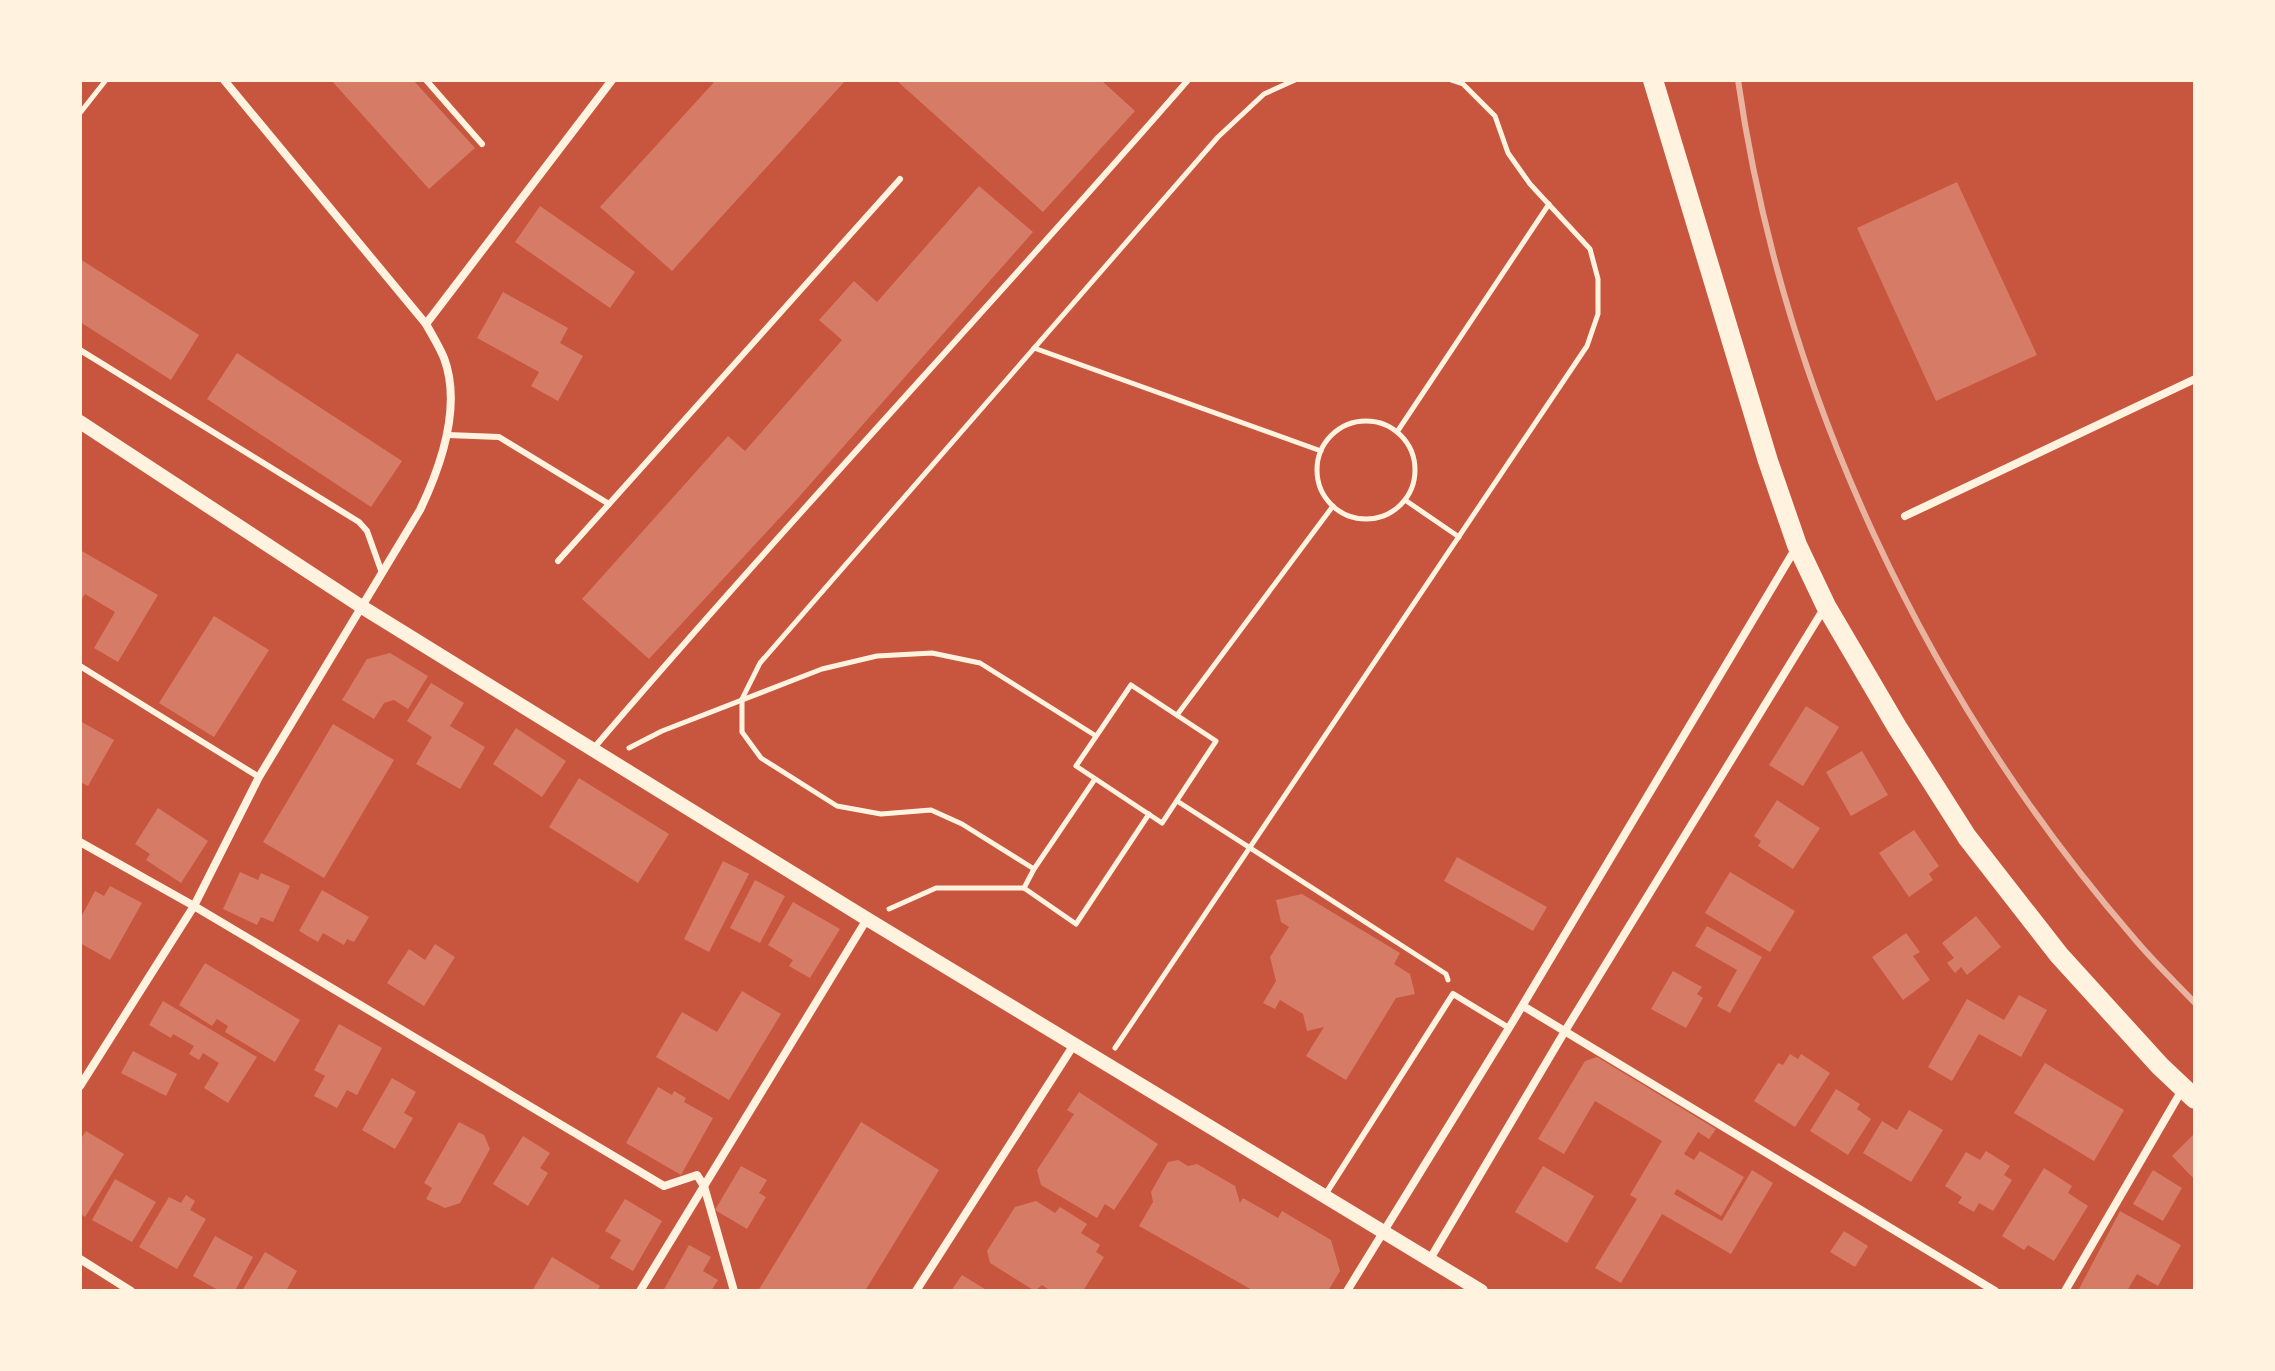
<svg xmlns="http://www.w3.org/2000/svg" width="2275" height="1371" font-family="'Open Sans',sans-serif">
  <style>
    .building { fill: #d67c66 }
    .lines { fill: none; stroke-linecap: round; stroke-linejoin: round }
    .path { stroke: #fff3e0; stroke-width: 5 }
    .service { stroke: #fff3e0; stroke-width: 6 }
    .minor { stroke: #fff3e0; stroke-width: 8 }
    .tertiary { stroke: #fff3e0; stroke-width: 14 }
    .primary { stroke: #fff3e0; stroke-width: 20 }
    .rail { stroke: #e9b49f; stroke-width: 6 }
  </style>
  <rect width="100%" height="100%" fill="#c8553d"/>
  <g class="building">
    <path d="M331,80H413L475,148L429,189Z"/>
    <path d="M716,80H846L672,271L600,207Z"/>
    <path d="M896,80H1101L1135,111L1043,212Z"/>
    <path d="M1957,182L2037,355L1936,401L1857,228Z"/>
    <path d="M979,186L1033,232L798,498L649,659L582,599L728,436L745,451L842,340L819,320L854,281L877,302Z"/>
    <path d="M540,206L635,272L610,308L515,242Z"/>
    <path d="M80,259L199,335L171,380L80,322Z"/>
    <path d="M503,292L568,328L560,343L583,356L558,401L531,386L539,372L477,338Z"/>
    <path d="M237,353L402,461L371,507L207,399Z"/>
    <path d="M80,550L158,595L118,662L94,648L115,612L85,594L80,602Z"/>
    <path d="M214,616L269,650L214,737L159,703Z"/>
    <path d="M390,653L428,676L408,709L394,700L384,703L374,719L342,700L367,659Z"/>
    <path d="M431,683L464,703L450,726L485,747L460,789L416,764L432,737L407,721Z"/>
    <path d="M1806,706L1839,727L1803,786L1769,765Z"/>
    <path d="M80,721L114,740L88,786L80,782Z"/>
    <path d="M333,724L394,760L324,878L263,842Z"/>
    <path d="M516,728L566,761L542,797L493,764Z"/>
    <path d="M1862,751L1888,795L1851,816L1826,772Z"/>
    <path d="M579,778L669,834L638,883L549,827Z"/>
    <path d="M1777,800L1820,828L1793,869L1758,846L1761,841L1754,836Z"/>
    <path d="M158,808L208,841L181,883L146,860L150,854L135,844Z"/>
    <path d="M1914,830L1939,866L1929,874L1933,880L1909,897L1879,853Z"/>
    <path d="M1457,857L1547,907L1533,931L1444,881Z"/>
    <path d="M723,861L749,874L709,952L684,939Z"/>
    <path d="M240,872L258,880L261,873L290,886L273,922L261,917L257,925L223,909Z"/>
    <path d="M1730,872L1795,911L1770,952L1705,913Z"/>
    <path d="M755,880L785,896L760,943L730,928Z"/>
    <path d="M110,886L142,903L110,960L80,943V919L95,891L104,896Z"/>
    <path d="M322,890L369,917L354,942L347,939L344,945L323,933L318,942L299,931Z"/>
    <path d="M1302,894L1400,953L1394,964L1410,974L1415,994L1396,998L1346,1080L1306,1056L1324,1027L1307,1031L1303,1014L1280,1000L1275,1009L1263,1003L1276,981L1270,957L1289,927L1281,922L1276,900Z"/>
    <path d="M793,902L840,929L810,978L789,966L793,960L768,945Z"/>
    <path d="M1976,916L2001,947L1967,975L1961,967L1955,973L1947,963L1954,958L1942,943Z"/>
    <path d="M1707,926L1762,957L1730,1013L1717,1006L1737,970L1695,946Z"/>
    <path d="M1906,933L1920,952L1913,956L1930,980L1903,1000L1872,957Z"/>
    <path d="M435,944L455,957L424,1006L387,983L409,949L425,960Z"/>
    <path d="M205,963L300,1020L275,1062L225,1032L228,1026L217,1019L212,1026L179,1005Z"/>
    <path d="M1673,971L1702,987L1697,994L1703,998L1686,1028L1651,1009Z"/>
    <path d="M742,991L781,1014L729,1100L656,1057L682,1012L717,1032Z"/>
    <path d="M2019,995L2047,1010L2021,1057L1979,1034L1952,1081L1928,1067L1967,999L2004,1020Z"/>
    <path d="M163,1001L257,1057L228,1103L204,1088L219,1063L203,1053L199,1060L189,1054L194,1046L173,1034L171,1038L149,1025Z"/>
    <path d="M339,1024L382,1048L357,1095L347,1090L337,1108L314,1096L325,1076L314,1070Z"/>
    <path d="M133,1051L177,1074L166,1096L121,1073Z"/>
    <path d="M1790,1054L1798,1059L1801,1054L1830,1073L1795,1127L1754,1101L1778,1063L1783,1065Z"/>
    <path d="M1597,1057L1716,1129L1709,1139L1698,1132L1684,1154L1694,1160L1700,1151L1744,1177L1721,1216L1677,1189L1674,1194L1722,1221L1752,1170L1773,1183L1731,1254L1662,1214L1621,1283L1595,1268L1637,1199L1630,1195L1662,1141L1595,1101L1564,1154L1538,1139L1585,1061Z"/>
    <path d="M2045,1063L2124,1110L2094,1161L2014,1113Z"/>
    <path d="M392,1078L416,1092L404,1113L413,1118L395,1149L362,1130Z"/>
    <path d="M658,1087L672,1095L674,1091L686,1098L684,1102L713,1118L681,1175L626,1143Z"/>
    <path d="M1836,1089L1860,1104L1857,1109L1871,1119L1848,1155L1810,1131Z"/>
    <path d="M1079,1092L1158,1144L1114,1210L1105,1204L1097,1218L1041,1185L1037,1170L1074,1114L1067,1110Z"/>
    <path d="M1909,1110L1943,1130L1911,1182L1863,1153L1882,1121L1897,1130Z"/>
    <path d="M459,1122L484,1135L490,1149L460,1203L445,1208L426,1199L432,1188L424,1183Z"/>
    <path d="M861,1122L939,1170L865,1291H758Z"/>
    <path d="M86,1131L124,1154L85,1217L80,1213V1140Z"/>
    <path d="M2195,1133V1180L2172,1156Z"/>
    <path d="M523,1136L550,1153L540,1168L548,1173L528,1206L493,1184Z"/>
    <path d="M1986,1151L2010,1166L2004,1175L2012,1180L1993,1211L1979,1203L1974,1212L1958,1203L1962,1197L1945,1186L1966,1152L1980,1160Z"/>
    <path d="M1178,1160L1188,1166L1197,1164L1235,1186L1240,1203L1243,1198L1278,1218L1282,1211L1331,1240L1340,1271L1328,1291H1254L1139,1226L1153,1202L1151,1192L1168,1162Z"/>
    <path d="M741,1166L767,1180L759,1193L766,1197L747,1229L715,1210Z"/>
    <path d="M1543,1166L1594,1196L1567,1243L1515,1212Z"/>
    <path d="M2044,1168L2072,1186L2068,1193L2088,1206L2054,1261L2028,1245L2024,1250L2002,1236Z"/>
    <path d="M2153,1170L2182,1188L2163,1221L2133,1204Z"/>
    <path d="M115,1179L156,1202L132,1242L92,1220Z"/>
    <path d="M186,1195L195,1201L190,1210L206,1219L177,1269L139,1247L169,1197L181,1203Z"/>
    <path d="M625,1199L662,1221L633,1271L610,1258L621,1240L605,1231Z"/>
    <path d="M1036,1201L1055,1213L1060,1207L1087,1224L1081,1233L1100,1245L1096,1252L1104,1257L1083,1291H1051L1042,1285L1035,1291L990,1263L987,1251L1015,1207Z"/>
    <path d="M2120,1211L2181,1245L2158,1286L2137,1274L2127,1291H2078Z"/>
    <path d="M1844,1231L1868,1246L1855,1267L1830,1252Z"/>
    <path d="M215,1236L253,1257L235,1291H220L193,1276Z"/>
    <path d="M689,1245L711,1257L703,1271L718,1280L711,1291H663Z"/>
    <path d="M265,1252L297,1271L286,1291H242Z"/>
    <path d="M552,1257L600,1286L597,1291H532Z"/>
    <path d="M962,1275L988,1291H951Z"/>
  </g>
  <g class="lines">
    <g class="path">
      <path d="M80,113L106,80"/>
      <path d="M1034,348L1321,451"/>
      <circle cx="1366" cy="470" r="49"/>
      <path d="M1397,432L1549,204"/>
      <path d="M1405,500L1459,537"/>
      <path d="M1131,685L1216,741L1162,823L1076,766Z"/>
      <path d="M1177,715L1333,506"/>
      <path d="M629,748L662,731L822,669L877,656L932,653L980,663L1096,736"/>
      <path d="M1095,779L1034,869L1024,888L1076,924L1149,814"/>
      <path d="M1177,801L1446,974L1448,980"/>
      <path d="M1034,869L962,824L931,810L881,814L837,806L761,758L742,732V699L760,663L1218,137L1264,94L1295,80"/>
      <path d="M889,909L936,888H1024"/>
      <path d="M1115,1048L1587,346L1598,314V279L1590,249L1530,184L1508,153L1495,116L1463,84L1451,80"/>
    </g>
    <g class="service">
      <path d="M426,80L482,144"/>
      <path d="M80,350L359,522L367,531L382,573"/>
      <path d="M448,435L499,437L609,504"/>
      <path d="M558,561L900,179"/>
      <path d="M80,666L259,777"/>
      <path d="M593,749C787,522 992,305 1188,80"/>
      <path d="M1325,1195L1453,994L1509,1028"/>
    </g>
    <g class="minor">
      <path d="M426,324L612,80"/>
      <path d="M1905,516L2195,379"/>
      <path d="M80,842L194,906L664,1186L697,1175L704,1186L734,1291"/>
      <path d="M1523,1006L1995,1291"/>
      <path d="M80,1086L194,906L259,777L420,510C441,466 462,406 444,358C439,346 432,335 426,324L224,80"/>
      <path d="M80,1259L131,1291"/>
      <path d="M1430,1259L1565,1031L1825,607"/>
      <path d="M640,1291L867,919"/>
      <path d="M916,1291L1075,1043"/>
      <path d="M1347,1291L1509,1028L1797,546"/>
      <path d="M2065,1291L2182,1090"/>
    </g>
    <path class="tertiary" d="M80,422L362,607L867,919L1481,1291"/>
    <path class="primary" d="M1653,80L1768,461L1797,545L1826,606L1897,727L1967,837L2059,955L2160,1066L2195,1099"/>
    <path class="rail" d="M1738,80C1783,393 1926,698 2133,937C2152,960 2174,981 2195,1003"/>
  </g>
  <rect width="2275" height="1371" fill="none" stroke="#fff3e0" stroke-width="164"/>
</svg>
